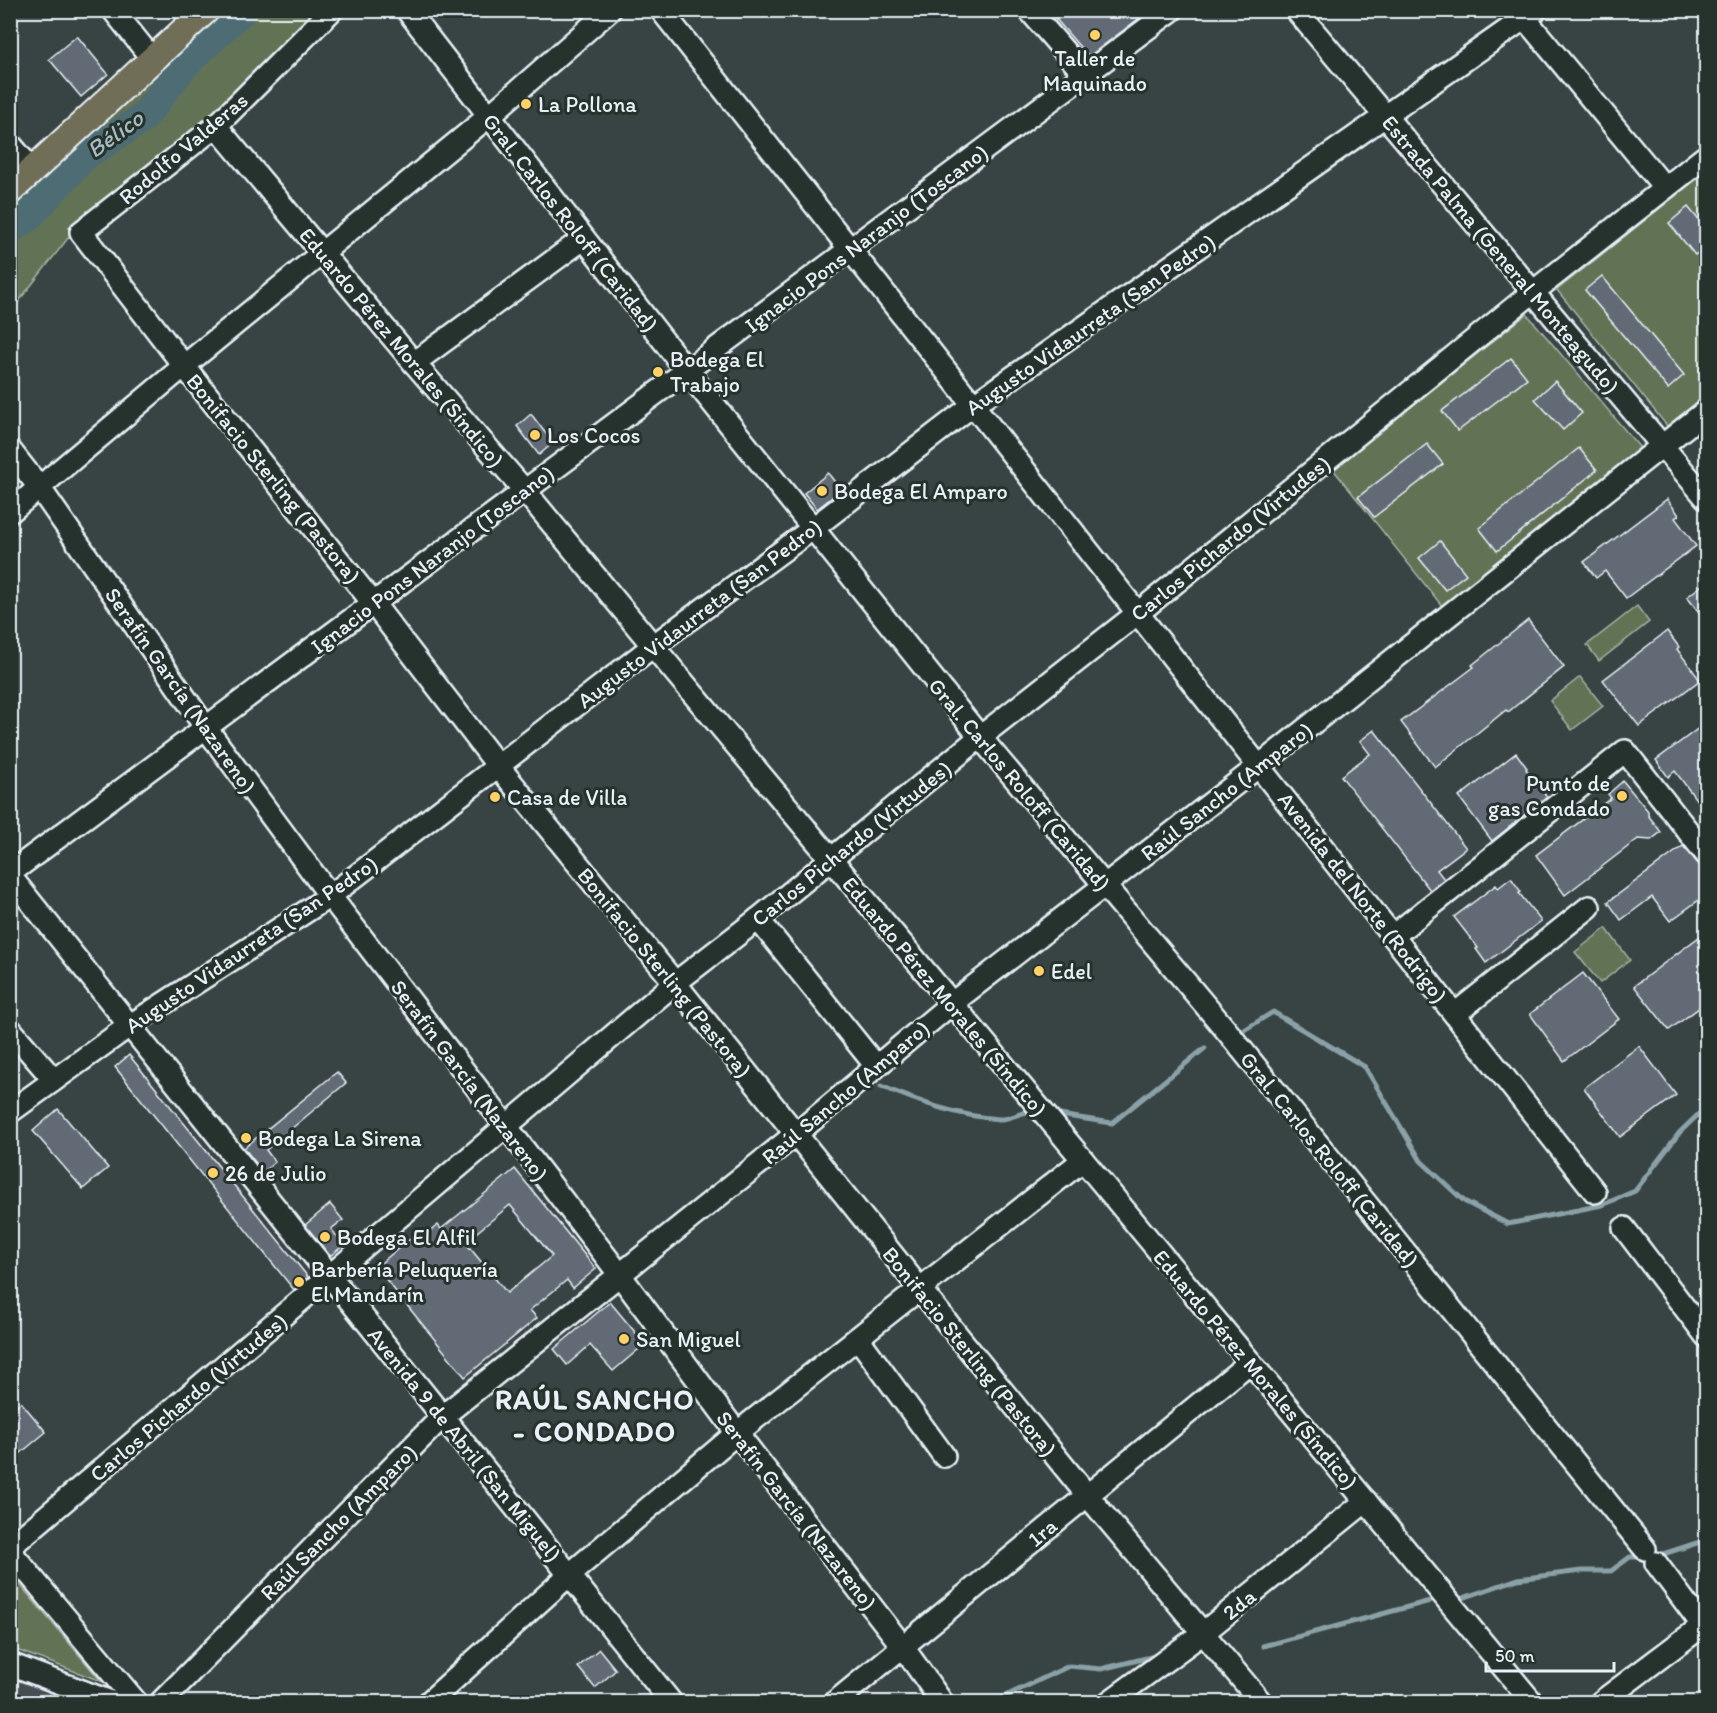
<svg xmlns="http://www.w3.org/2000/svg" width="1717" height="1713" font-family="Itim,sans-serif">
  <style>
    .built { fill: #454f52 }
    .green { fill: #627355; stroke: #a5b2a6; stroke-width: 1.5 }
    .lines { fill: none; stroke-linecap: round; stroke-linejoin: round }
    .stream { stroke: #8ba1a8; stroke-width: 5 }
    .river { stroke: #4d6c73; stroke-width: 30 }
    .building { fill: #626a75; stroke: #e8f1f8; stroke-width: 1.5; fill-rule: evenodd }
    .minor-casing { stroke: #e8f1f8; stroke-width: 26 }
    .major-casing { stroke: #e8f1f8; stroke-width: 30 }
    .minor { stroke: #26332d; stroke-width: 21 }
    .major { stroke: #716e59; stroke-width: 26 }
    .poi-dot { fill: #ffd166; stroke: #26332d; stroke-width: 2 }
    .labels { text-anchor: middle; stroke-width: 6; stroke-linejoin: round; paint-order: stroke }
    .poi-label { font-size: 22px; fill: #e8f1f8; stroke: #26332d; text-anchor: start }
    .street-label { font-size: 22px; fill: #e8f1f8; stroke: #26332d }
    .water-label { font-size: 24px; font-style: italic; fill: #aabcc3; stroke: #26332d }
    .district-label { font-size: 28px; font-weight: bold; letter-spacing: 1.5px; fill: #e8f1f8; stroke: #26332d }
  </style>
  <rect width="100%" height="100%" fill="#384443"/>
  <filter id="ink" filterUnits="userSpaceOnUse"><feTurbulence type="fractalNoise" baseFrequency=".0167" numOctaves="2"/><feDisplacementMap in="SourceGraphic" scale="12" xChannelSelector="R" yChannelSelector="G"/><feConvolveMatrix kernelMatrix="1 2 1 2 8 2 1 2 1" color-interpolation-filters="sRGB"/></filter>
  <g filter="url(#ink)">
    <path class="built" d="M11,1670L101,1702H11Z"/>
    <g class="green">
      <path d="M227,11H317L214,116L76,228L11,311L10,206Z"/>
      <path d="M1703,174L1706,179V395L1667,426L1557,290Z"/>
      <path d="M1527,314L1640,448L1442,606L1333,469Z"/>
      <path d="M1637,606L1649,622L1599,661L1587,645Z"/>
      <path d="M1580,677L1603,706L1572,730L1550,701Z"/>
      <path d="M1606,928L1630,960L1600,983L1575,952Z"/>
      <path d="M11,1574L101,1681L11,1648Z"/>
    </g>
    <g class="lines">
      <g class="stream">
        <path d="M1241,1032L1273,1012L1365,1067L1421,1161L1464,1201L1508,1224L1602,1205L1635,1191L1680,1132L1706,1107"/>
        <path d="M881,1086C919,1102 957,1116 999,1119C1011,1120 1023,1110 1035,1111"/>
        <path d="M1053,1114L1112,1123L1205,1048"/>
        <path d="M1657,1556L1706,1540"/>
        <path d="M1460,1599L1518,1579L1581,1571H1611L1630,1557H1644"/>
        <path d="M1263,1646L1430,1601"/>
        <path d="M993,1702L1069,1666L1101,1669L1155,1656"/>
      </g>
      <path class="river" d="M10,229L28,217L85,155L143,118L185,64L242,10"/>
    </g>
    <g class="building">
      <path d="M1048,10H1150L1091,55L1086,54Z"/>
      <path d="M77,36L108,74L81,97L49,59Z"/>
      <path d="M1688,207L1707,230V246L1695,255L1669,223Z"/>
      <path d="M1602,276L1684,375L1668,389L1585,290Z"/>
      <path d="M1511,358L1527,378L1458,431L1442,411Z"/>
      <path d="M1555,381L1582,413L1563,430L1535,399Z"/>
      <path d="M531,414L553,443L539,455L517,426Z"/>
      <path d="M1427,444L1443,464L1374,517L1358,497Z"/>
      <path d="M1579,448L1597,470L1497,551L1479,528Z"/>
      <path d="M828,473L841,490L817,509L804,493Z"/>
      <path d="M1667,499L1679,515L1675,518L1696,546L1626,598L1605,571L1596,578L1584,562Z"/>
      <path d="M1440,541L1466,574L1445,590L1419,558Z"/>
      <path d="M1707,581V622L1687,597Z"/>
      <path d="M1528,620L1564,667L1508,712L1506,710L1435,767L1401,722L1474,667L1472,665Z"/>
      <path d="M1667,631L1679,647L1677,649L1700,680L1639,726L1603,680Z"/>
      <path d="M1707,722V814L1675,771L1668,777L1656,760Z"/>
      <path d="M1374,730L1466,848L1437,870L1444,879L1430,890L1341,776L1370,754L1360,741Z"/>
      <path d="M1516,753L1527,768L1526,769L1547,797L1492,841L1459,797Z"/>
      <path d="M1623,781L1648,811V815L1661,832L1651,840L1638,839L1565,895L1536,855L1611,798L1608,794Z"/>
      <path d="M1683,846L1707,874V894L1670,921L1652,897L1621,920L1608,902Z"/>
      <path d="M1511,878L1521,892L1519,893L1541,921L1486,963L1476,949L1478,948L1454,917L1496,885L1498,888Z"/>
      <path d="M1707,931V1002L1669,1030L1634,986Z"/>
      <path d="M1583,973L1619,1019L1564,1061L1530,1014Z"/>
      <path d="M1639,1046L1676,1095L1620,1137L1584,1088Z"/>
      <path d="M129,1055L308,1277L294,1290L115,1067Z"/>
      <path d="M337,1072L346,1083L266,1150L275,1162L263,1172L244,1148Z"/>
      <path d="M58,1109L108,1168L83,1189L33,1131Z"/>
      <path d="M515,1169L596,1269L573,1288L567,1280L530,1310L537,1318L465,1377L376,1267L416,1234L420,1239L438,1225L441,1229ZM510,1205L552,1256L507,1293L465,1242Z"/>
      <path d="M330,1204L343,1220L331,1229L344,1245L330,1256L305,1225Z"/>
      <path d="M610,1302L645,1344L613,1371L590,1345L567,1365L554,1349Z"/>
      <path d="M21,1402L46,1432L10,1462V1411Z"/>
      <path d="M599,1649L616,1670L595,1688L578,1667Z"/>
    </g>
    <g class="lines">
      <defs>
        <g id="minor">
          <path d="M113,10L153,60"/>
          <path d="M332,10L216,126L81,232L184,366L373,603L498,766L675,983L920,1289L1087,1495L1261,1702"/>
          <path d="M407,10L687,371L980,737L1226,1030L1645,1549"/>
          <path d="M661,10L1595,1192"/>
          <path d="M1029,10L1085,75"/>
          <path d="M1296,10L1706,498"/>
          <path d="M1518,10L1665,188"/>
          <path d="M216,126L414,363L525,491L653,646L1083,1160L1532,1702"/>
          <path d="M10,144L32,170"/>
          <path d="M414,363L583,239"/>
          <path d="M10,450L39,487L206,728L330,896L620,1275L737,1433L903,1647L942,1702"/>
          <path d="M10,512L184,366L489,116L610,10"/>
          <path d="M10,873L1172,10"/>
          <path d="M10,876L671,1702"/>
          <path d="M758,919L876,1066"/>
          <path d="M1393,936L1625,751L1706,854"/>
          <path d="M1455,1014L1589,907"/>
          <path d="M10,1029L54,1080"/>
          <path d="M10,1112L129,1026L330,896L653,646L812,529L973,405L1536,10"/>
          <path d="M1624,1228L1706,1336"/>
          <path d="M858,1338L944,1456"/>
          <path d="M10,1547L675,983L758,919L980,737L1138,613L1533,292L1706,156"/>
          <path d="M10,1551L136,1702"/>
          <path d="M1656,1563L1706,1630"/>
          <path d="M10,1664L111,1702"/>
          <path d="M161,1702L443,1416L796,1134L951,1004L1259,766L1706,411"/>
          <path d="M429,1702L569,1575L737,1433L1083,1160"/>
          <path d="M835,1702L1249,1363"/>
          <path d="M1109,1702L1203,1633L1366,1501"/>
          <path d="M1601,1702L1706,1623"/>
        </g>
        <path id="major" d="M10,191L206,10"/>
      </defs>
      <use href="#minor" class="minor-casing"/>
      <use href="#major" class="major-casing"/>
      <use href="#minor" class="minor"/>
      <use href="#major" class="major"/>
    </g>
  </g>
  <g class="poi-dot">
    <circle cx="1095" cy="35" r="6"/>
    <circle cx="526" cy="104" r="6"/>
    <circle cx="658" cy="372" r="6"/>
    <circle cx="535" cy="435" r="6"/>
    <circle cx="822" cy="491" r="6"/>
    <circle cx="1622" cy="796" r="6"/>
    <circle cx="495" cy="797" r="6"/>
    <circle cx="1039" cy="971" r="6"/>
    <circle cx="246" cy="1138" r="6"/>
    <circle cx="213" cy="1173" r="6"/>
    <circle cx="325" cy="1237" r="6"/>
    <circle cx="299" cy="1282" r="6"/>
    <circle cx="624" cy="1339" r="6"/>
  </g>
  <g class="labels">
    <g class="poi-label">
      <text x="1095" y="66" text-anchor="middle">Taller de<tspan x="1095" dy="25">Maquinado</tspan></text>
      <text x="538" y="112">La Pollona</text>
      <text x="670" y="367">Bodega El<tspan x="670" dy="25">Trabajo</tspan></text>
      <text x="547" y="443">Los Cocos</text>
      <text x="834" y="499">Bodega El Amparo</text>
      <text x="1610" y="791" text-anchor="end">Punto de<tspan x="1610" dy="25">gas Condado</tspan></text>
      <text x="507" y="805">Casa de Villa</text>
      <text x="1051" y="979">Edel</text>
      <text x="258" y="1146">Bodega La Sirena</text>
      <text x="225" y="1181">26 de Julio</text>
      <text x="337" y="1245">Bodega El Alfil</text>
      <text x="311" y="1277">Barbería Peluquería<tspan x="311" dy="25">El Mandarín</tspan></text>
      <text x="636" y="1347">San Miguel</text>
    </g>
    <g class="street-label">
      <text transform="translate(183 148) rotate(-40)" y="8">Rodolfo Valderas</text>
      <text transform="translate(571 222) rotate(52)" y="8">Gral. Carlos Roloff (Caridad)</text>
      <text transform="translate(866 238) rotate(-37)" y="8">Ignacio Pons Naranjo (Toscano)</text>
      <text transform="translate(1501 254) rotate(50)" y="8">Estrada Palma (General Monteagudo)</text>
      <text transform="translate(1090 324) rotate(-35)" y="8">Augusto Vidaurreta (San Pedro)</text>
      <text transform="translate(402 347) rotate(50)" y="8">Eduardo Pérez Morales (Síndico)</text>
      <text transform="translate(274 478) rotate(51)" y="8">Bonifacio Sterling (Pastora)</text>
      <text transform="translate(1230 538) rotate(-39)" y="8">Carlos Pichardo (Virtudes)</text>
      <text transform="translate(432 559) rotate(-37)" y="8">Ignacio Pons Naranjo (Toscano)</text>
      <text transform="translate(699 613) rotate(-37)" y="8">Augusto Vidaurreta (San Pedro)</text>
      <text transform="translate(181 690) rotate(55)" y="8">Serafín García (Nazareno)</text>
      <text transform="translate(1020 784) rotate(50)" y="8">Gral. Carlos Roloff (Caridad)</text>
      <text transform="translate(1226 791) rotate(-38)" y="8">Raúl Sancho (Amparo)</text>
      <text transform="translate(851 843) rotate(-39)" y="8">Carlos Pichardo (Virtudes)</text>
      <text transform="translate(1363 897) rotate(52)" y="8">Avenida del Norte (Rodrigo)</text>
      <text transform="translate(251 944) rotate(-34)" y="8">Augusto Vidaurreta (San Pedro)</text>
      <text transform="translate(665 972) rotate(51)" y="8">Bonifacio Sterling (Pastora)</text>
      <text transform="translate(945 996) rotate(50)" y="8">Eduardo Pérez Morales (Síndico)</text>
      <text transform="translate(470 1080) rotate(53)" y="8">Serafín García (Nazareno)</text>
      <text transform="translate(845 1092) rotate(-40)" y="8">Raúl Sancho (Amparo)</text>
      <text transform="translate(1330 1159) rotate(51)" y="8">Gral. Carlos Roloff (Caridad)</text>
      <text transform="translate(970 1351) rotate(51)" y="8">Bonifacio Sterling (Pastora)</text>
      <text transform="translate(1256 1369) rotate(50)" y="8">Eduardo Pérez Morales (Síndico)</text>
      <text transform="translate(188 1397) rotate(-40)" y="8">Carlos Pichardo (Virtudes)</text>
      <text transform="translate(465 1444) rotate(51)" y="8">Avenida 9 de Abril (San Miguel)</text>
      <text transform="translate(797 1510) rotate(52)" y="8">Serafín García (Nazareno)</text>
      <text transform="translate(338 1522) rotate(-45)" y="8">Raúl Sancho (Amparo)</text>
      <text transform="translate(1042 1532) rotate(-40)" y="8">1ra</text>
      <text transform="translate(1239 1604) rotate(-39)" y="8">2da</text>
    </g>
    <g class="water-label">
      <text transform="translate(115 134) rotate(-36)" y="8">Bélico</text>
    </g>
    <g class="district-label">
      <text x="595" y="1409">RAÚL SANCHO<tspan x="595" dy="32">- CONDADO</tspan></text>
    </g>
  </g>
  <rect width="1717" height="1713" fill="none" stroke="#26332d" stroke-width="36"/>
  <rect x="18" y="18" width="1681" height="1677" fill="none" stroke="#e8f1f8" stroke-width="2" filter="url(#ink)"/>
  <path d="M1486 1662v9h128v-9" fill="none" stroke="#e8f1f8" stroke-width="3"/>
  <text x="1495" y="1662" font-size="18" fill="#e8f1f8" stroke="#26332d" stroke-width="4.5" paint-order="stroke">50 m</text>
</svg>
